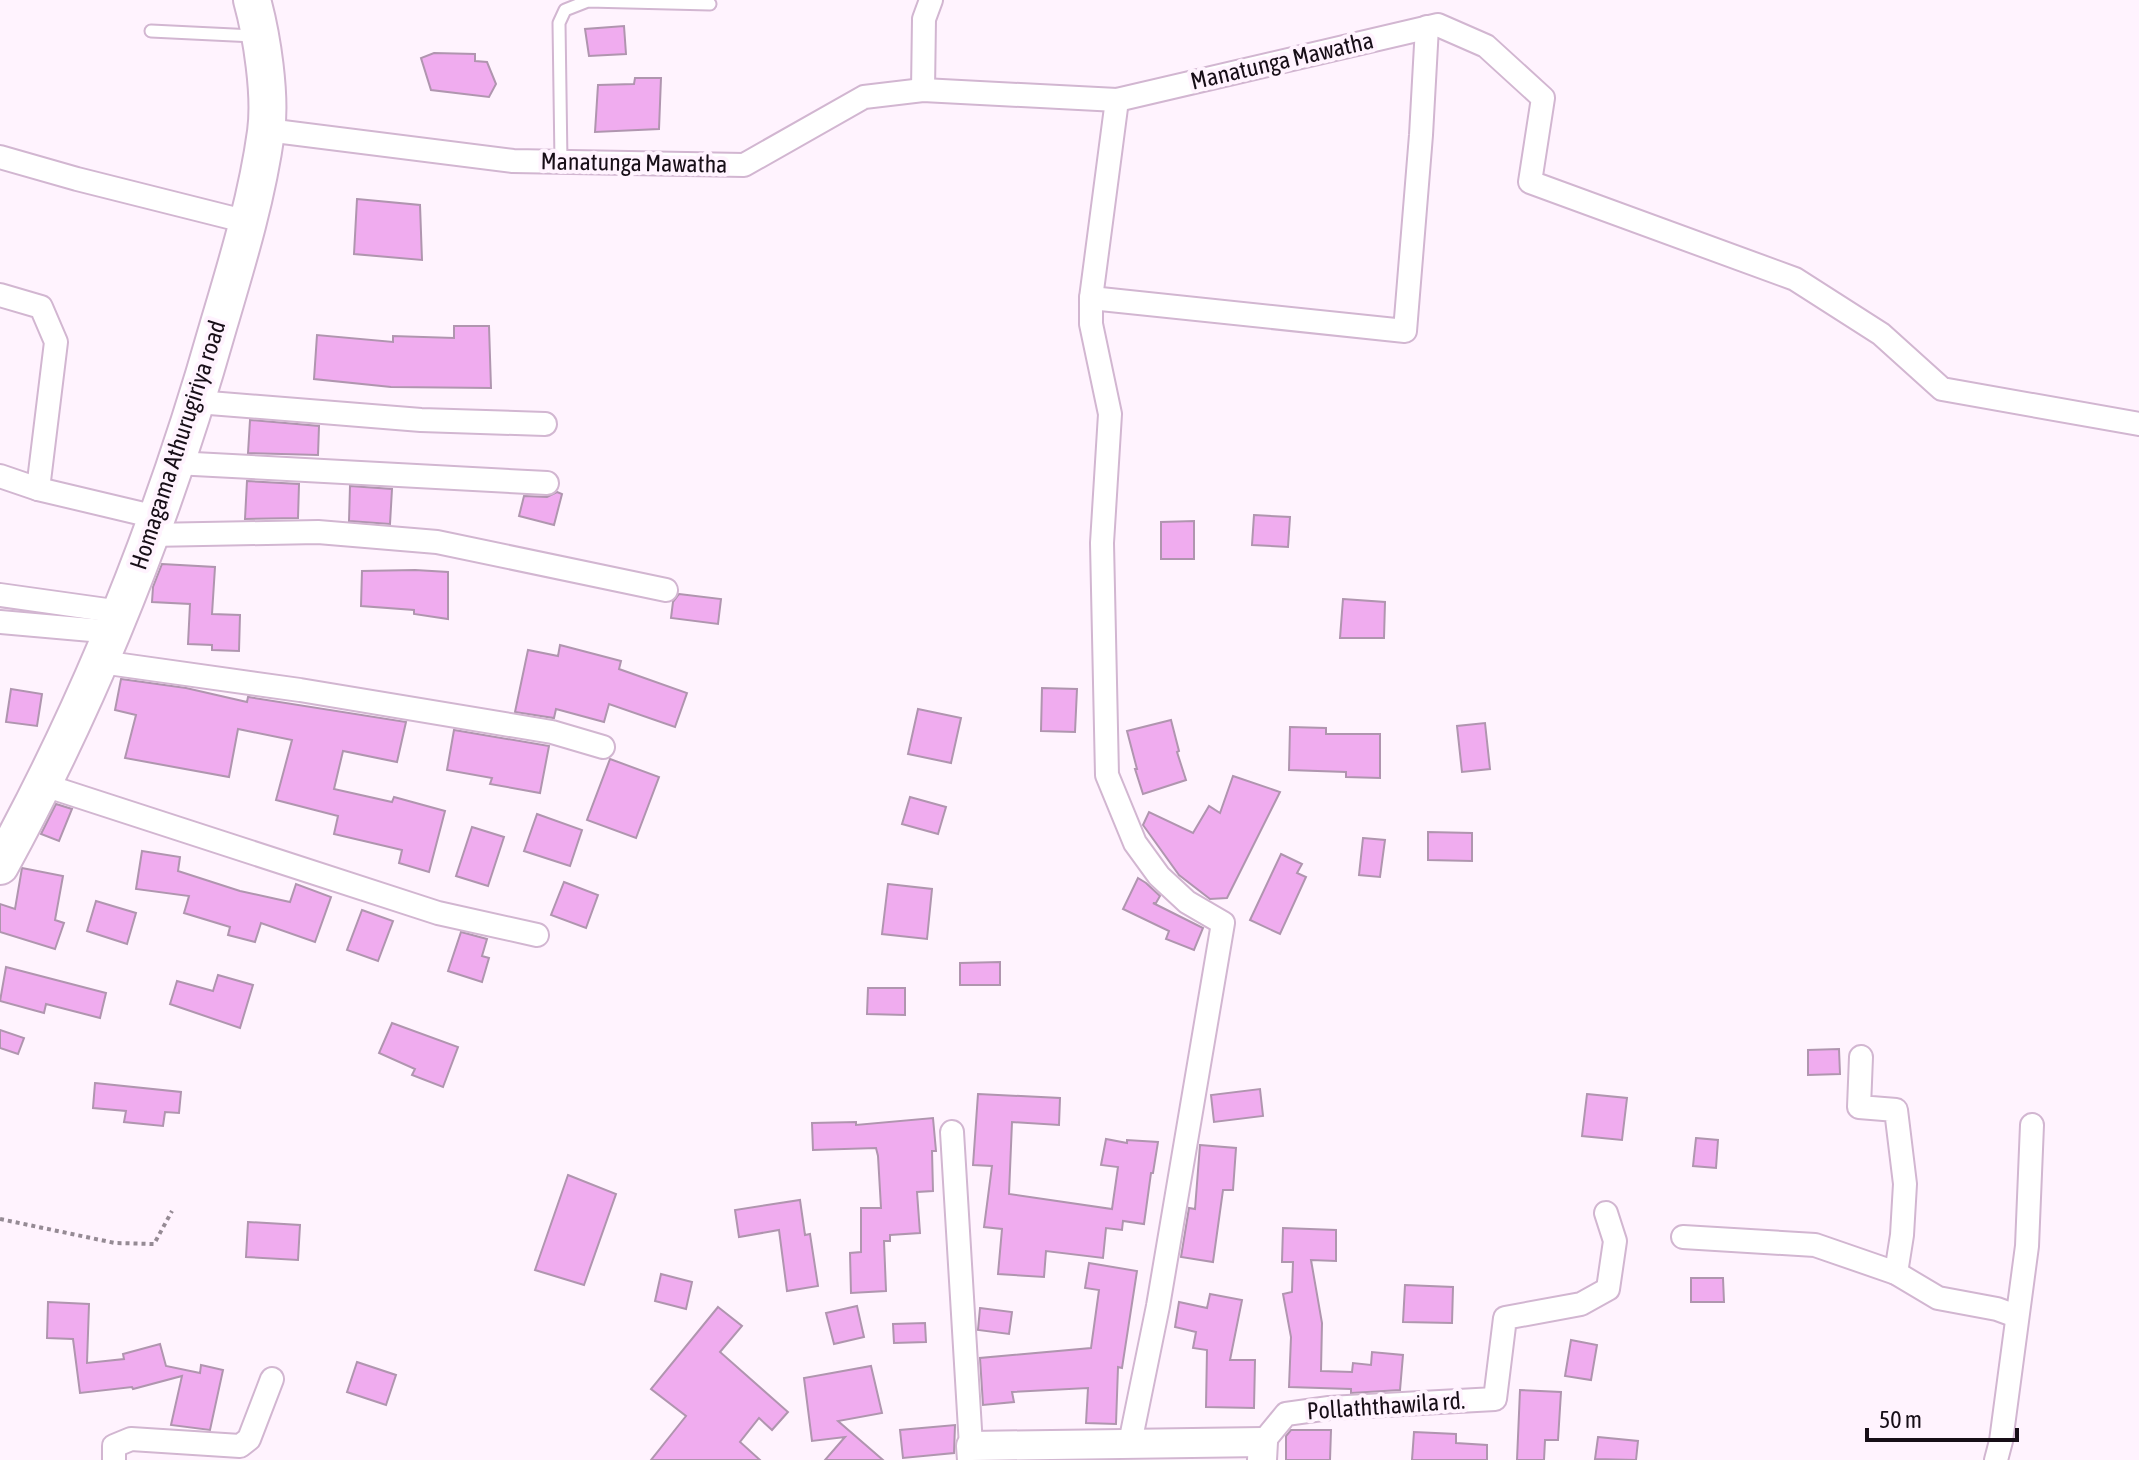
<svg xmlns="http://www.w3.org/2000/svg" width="2139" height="1460" font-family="'Asap Condensed',sans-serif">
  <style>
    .building { fill: #f0acef; stroke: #b095af; stroke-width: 2 }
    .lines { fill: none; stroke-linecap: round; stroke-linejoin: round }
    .service-casing { stroke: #d2b6d1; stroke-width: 15 }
    .minor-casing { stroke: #d2b6d1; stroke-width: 26 }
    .tertiary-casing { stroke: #d2b6d1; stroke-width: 32 }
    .primary-casing { stroke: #d2b6d1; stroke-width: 40 }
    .path { stroke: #958a94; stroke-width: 4; stroke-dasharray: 4 4; stroke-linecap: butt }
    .service { stroke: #fff; stroke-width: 11 }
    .minor { stroke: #fff; stroke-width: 22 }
    .tertiary { stroke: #fff; stroke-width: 28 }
    .primary { stroke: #fff; stroke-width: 36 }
    .labels { text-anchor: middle; stroke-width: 8; stroke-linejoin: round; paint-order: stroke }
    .street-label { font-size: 24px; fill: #170e17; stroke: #fff3fe }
  </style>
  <rect width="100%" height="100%" fill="#fff3fe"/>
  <g class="building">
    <path d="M624,26L626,54L589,56L585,29Z"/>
    <path d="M434,53L475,54V61L487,62L496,84L489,97L431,90L421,58Z"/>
    <path d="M635,78H661L659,129L595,132L598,85L634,84Z"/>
    <path d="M357,199L420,205L422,260L354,254Z"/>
    <path d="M454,326H489L491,388L391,387L314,379L317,335L393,342V336L454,338Z"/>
    <path d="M250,420L319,426L318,455L248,453Z"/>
    <path d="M247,481L299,484L298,518L245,519Z"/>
    <path d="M350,486L392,489L390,524L349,521Z"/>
    <path d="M557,492L562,494L554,525L519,516L524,496L547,497Z"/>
    <path d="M1254,515L1290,517L1288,547L1252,545Z"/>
    <path d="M1194,521V559H1161V522Z"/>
    <path d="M162,564L215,567L212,614L240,615L239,651L212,650V645L188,644L190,604L152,602L153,587Z"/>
    <path d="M415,570L448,572V619L414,614V610L361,606L362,571Z"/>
    <path d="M679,594L721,599L718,624L671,618L673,602Z"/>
    <path d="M1343,599L1385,602L1384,638H1340Z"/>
    <path d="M560,645L621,661L619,669L687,693L675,727L609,704L604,722L556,709L554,718L515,712L528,650L558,656Z"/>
    <path d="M121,679L186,688L247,702L248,697L406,722L397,762L343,751L334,789L392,802L394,797L445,811L429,872L399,863L402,850L334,834L338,816L276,800L292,740L238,729L229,777L125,758L136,715L115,710Z"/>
    <path d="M1042,688L1077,689L1075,732L1041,731Z"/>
    <path d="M11,689L42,694L37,726L6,722Z"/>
    <path d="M918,709L961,718L951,763L908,754Z"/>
    <path d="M1171,720L1179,751L1177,752L1186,780L1143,794L1135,769H1137L1127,731Z"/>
    <path d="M1485,723L1490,769L1462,772L1457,726Z"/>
    <path d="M1290,727L1326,728V734H1380V778L1346,777V772L1289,770Z"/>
    <path d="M454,730L549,746L540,793L490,784L492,778L447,770Z"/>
    <path d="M610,759L659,777L636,838L587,820Z"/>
    <path d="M1233,776L1280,792L1227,898L1210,899L1179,875L1143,825L1149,812L1193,833L1209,806L1220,813Z"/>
    <path d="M910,797L946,807L938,834L902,824Z"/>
    <path d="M56,804L72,809L59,841L41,834Z"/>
    <path d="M537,814L582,830L570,866L524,851Z"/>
    <path d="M472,827L504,837L488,886L456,876Z"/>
    <path d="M1428,832L1472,833V861L1428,860Z"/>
    <path d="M1363,838L1385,840L1380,877L1359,875Z"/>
    <path d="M142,851L180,857L178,871L240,891L290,902L296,884L331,897L315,942L261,923L255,942L228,935L230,927L184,913L189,896L136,889Z"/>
    <path d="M1281,854L1302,864L1297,873L1306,877L1280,934L1250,920Z"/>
    <path d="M22,868L63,876L55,920L64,923L55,949L0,932V904L15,909Z"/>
    <path d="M1138,878L1146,883L1160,896L1156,903H1153L1203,928L1194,950L1166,939L1169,931L1123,909Z"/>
    <path d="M564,882L598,895L586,928L551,915Z"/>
    <path d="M888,884L932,889L927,939L882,934Z"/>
    <path d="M96,901L136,913L127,944L87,931Z"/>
    <path d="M362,910L393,921L378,961L347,950Z"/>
    <path d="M461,932L487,939L482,956L489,958L482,982L448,971Z"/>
    <path d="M1000,962V985H960V963Z"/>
    <path d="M6,967L106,993L100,1018L46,1004L44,1013L0,1001Z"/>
    <path d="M218,975L253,985L240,1028L170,1004L177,981L213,991Z"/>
    <path d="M868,988H905V1015L867,1014Z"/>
    <path d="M392,1023L458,1047L443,1087L412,1075L415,1069L379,1053Z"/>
    <path d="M0,1030L24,1038L18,1054L0,1048Z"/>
    <path d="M1839,1049L1840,1074L1808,1075V1050Z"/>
    <path d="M95,1083L181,1092L179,1113L165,1112L163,1126L124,1122L126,1111L93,1108Z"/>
    <path d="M1260,1089L1263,1116L1214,1122L1211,1095Z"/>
    <path d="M978,1094L1060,1098L1059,1125L1012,1122L1009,1194L1112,1209L1118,1167L1101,1165L1106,1139L1127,1143V1140L1158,1142L1153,1173H1151L1144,1224L1123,1221L1122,1230L1106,1228L1103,1258L1046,1251L1044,1277L998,1274L1002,1229L984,1227L992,1166L973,1165Z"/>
    <path d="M1587,1094L1627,1098L1622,1140L1582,1136Z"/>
    <path d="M933,1118L936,1151H932L933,1191L917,1192L920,1233L890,1235V1241H884L886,1291L851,1293L850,1253L861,1252V1208H881L878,1156L876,1148L813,1150L812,1123L856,1122V1125Z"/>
    <path d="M1696,1138L1718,1140L1716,1168L1693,1166Z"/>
    <path d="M1200,1145L1236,1148L1233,1190H1223L1213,1262L1181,1257L1189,1208L1195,1209Z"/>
    <path d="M568,1175L616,1194L584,1285L535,1270Z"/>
    <path d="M800,1200L805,1235L810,1234L818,1286L787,1291L779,1230L739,1237L735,1210Z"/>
    <path d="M248,1222L300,1225L298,1260L246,1257Z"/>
    <path d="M1283,1228L1336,1230V1261L1311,1260L1322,1323L1321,1371L1352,1372L1353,1363L1371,1365L1372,1352L1403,1355L1400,1390L1351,1393V1389L1289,1387L1291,1337L1283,1294L1292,1292L1293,1262H1282Z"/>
    <path d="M1089,1263L1137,1271L1122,1368L1118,1367L1116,1424L1086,1423L1088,1388L1012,1392L1014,1402L983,1405L980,1358L1091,1348L1099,1290L1085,1288Z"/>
    <path d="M661,1274L692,1282L686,1309L655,1301Z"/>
    <path d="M1691,1278H1723L1724,1302H1691Z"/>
    <path d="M1405,1285L1453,1287L1452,1323L1403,1322Z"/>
    <path d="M1210,1294L1242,1300L1230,1360H1255L1254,1408L1206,1407L1207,1350L1193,1348L1196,1332L1175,1327L1179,1302L1207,1308Z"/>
    <path d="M48,1302L89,1304L87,1363L124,1359L123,1354L160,1344L166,1366L200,1373L201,1365L223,1370L210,1430L171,1425L182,1376L133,1389L132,1387L80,1393L73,1339L47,1338Z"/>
    <path d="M857,1306L864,1337L834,1344L826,1313Z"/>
    <path d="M718,1307L742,1326L720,1352L788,1412L772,1430L759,1418L740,1442L760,1460H651L686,1416L651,1389Z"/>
    <path d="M980,1308L1012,1312L1009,1334L978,1330Z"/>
    <path d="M925,1323L926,1342L894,1343L893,1324Z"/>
    <path d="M1571,1340L1597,1345L1591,1380L1565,1376Z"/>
    <path d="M357,1362L396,1375L386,1405L347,1392Z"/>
    <path d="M871,1366L882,1413L838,1421L883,1460H825L845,1437L812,1441L804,1378Z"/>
    <path d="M1520,1390L1561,1392L1558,1440H1545L1544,1460H1517Z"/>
    <path d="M955,1425L954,1453L903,1458L900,1430Z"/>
    <path d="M1291,1430H1331L1330,1460H1286V1436Z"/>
    <path d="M1414,1432L1456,1434V1443L1487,1445V1460H1412Z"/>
    <path d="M1598,1437L1638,1441L1636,1460L1595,1459Z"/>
  </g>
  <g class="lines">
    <defs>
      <g id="service">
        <path d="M151,31L254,36"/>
        <path d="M561,162L559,23L565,10L588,1L710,4"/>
      </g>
      <g id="minor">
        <path d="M923,90L924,19L931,0"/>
        <path d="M1117,100L1091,298V324L1110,414L1102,543L1107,775L1135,843L1159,876L1187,902L1223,923L1158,1306L1130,1443"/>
        <path d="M267,130L513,161L744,165L864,97L923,90L1117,100L1438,25L1486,46L1543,98L1530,182L1795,279L1881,334L1942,389L2139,424"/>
        <path d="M0,157L77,179L248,222"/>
        <path d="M0,295L41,307L56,342L38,489"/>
        <path d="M1091,298L1405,331L1421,135L1427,27"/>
        <path d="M197,402L421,420L545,424"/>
        <path d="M175,463L547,483"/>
        <path d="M0,476L38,489L156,517"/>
        <path d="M150,535L318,532L437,542L666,590"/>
        <path d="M0,595L121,612"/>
        <path d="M0,622L114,632"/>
        <path d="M101,662L300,690L552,732L603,747"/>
        <path d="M44,785L438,913L537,935"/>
        <path d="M1861,1057L1859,1107L1896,1110L1905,1184L1902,1235L1896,1273"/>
        <path d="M952,1132L971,1446"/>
        <path d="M1683,1237L1815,1245L1896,1273L1938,1298L1997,1309L2016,1316"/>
        <path d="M1263,1442L1286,1414L1329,1408L1495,1399L1505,1318L1581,1304L1608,1289L1615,1241L1606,1213"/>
        <path d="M114,1460V1446L131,1439L240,1446L249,1439L272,1379"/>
        <path d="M1996,1460L2001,1441L2027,1246L2032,1125"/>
      </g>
      <path id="tertiary" d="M972,1460L971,1446L1263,1442L1262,1460"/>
      <path id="primary" d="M0,866C94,695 165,514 218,327C237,263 257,198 266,132C271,95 262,36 252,0"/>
    </defs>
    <use href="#service" class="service-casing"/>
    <use href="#minor" class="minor-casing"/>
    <use href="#tertiary" class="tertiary-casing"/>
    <use href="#primary" class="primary-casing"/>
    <path class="path" d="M0,1219L115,1243L154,1244L172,1211"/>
    <use href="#service" class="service"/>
    <use href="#minor" class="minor"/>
    <use href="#tertiary" class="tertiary"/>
    <use href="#primary" class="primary"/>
  </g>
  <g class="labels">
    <g class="street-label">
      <text transform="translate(1282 61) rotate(-13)" y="8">Manatunga Mawatha</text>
      <text transform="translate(634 163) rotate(1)" y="8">Manatunga Mawatha</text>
      <text transform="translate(178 445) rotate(-72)" y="8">Homagama Athurugiriya road</text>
      <text transform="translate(1386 1406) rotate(-4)" y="8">Pollaththawila rd.</text>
    </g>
  </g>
  <path d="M1867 1428v12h150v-12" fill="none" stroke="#170e17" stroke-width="4"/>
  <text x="1879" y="1428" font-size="24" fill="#170e17" stroke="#fff3fe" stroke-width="6" paint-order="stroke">50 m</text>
</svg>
